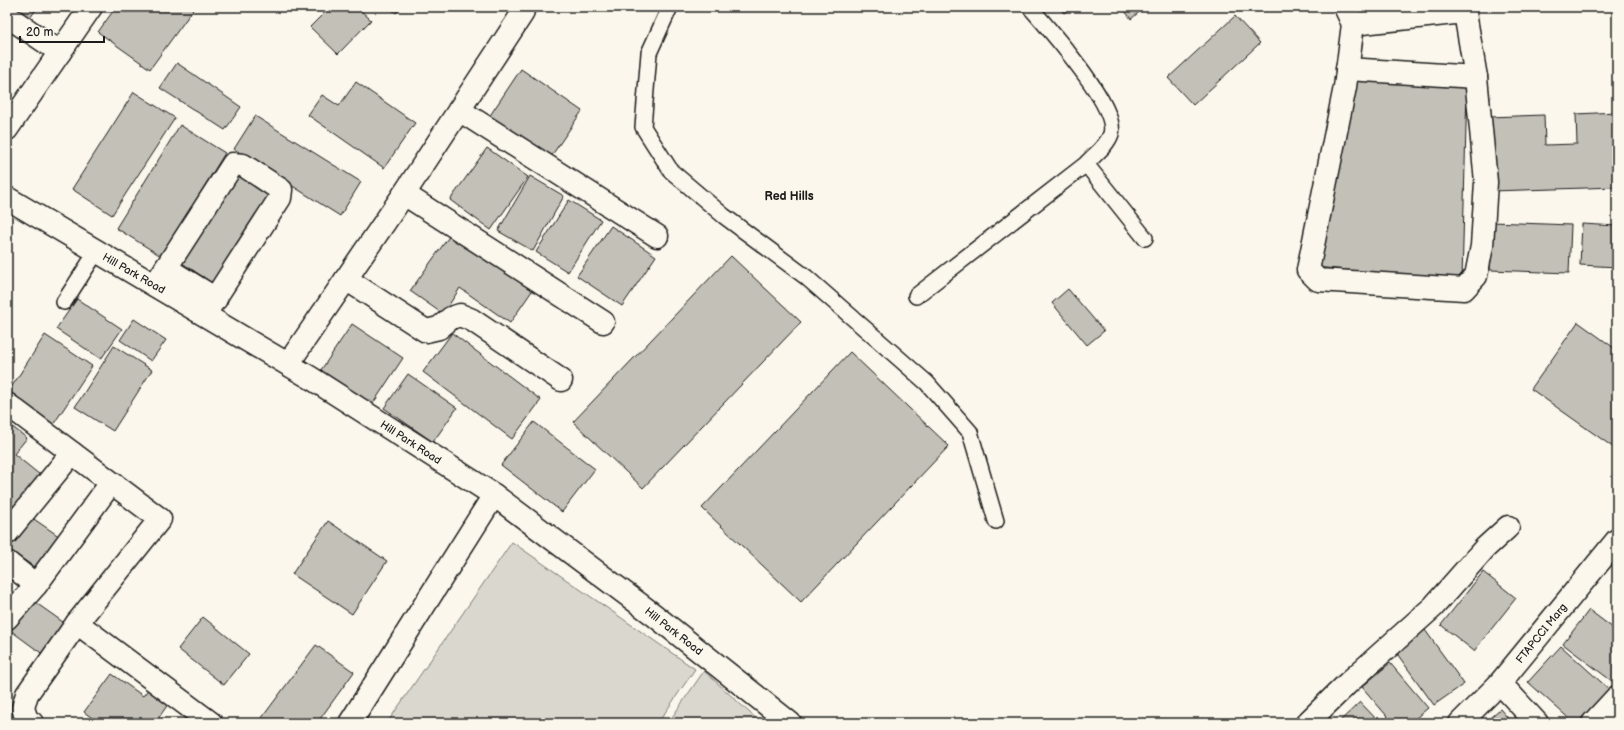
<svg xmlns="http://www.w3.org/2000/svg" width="1624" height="730" font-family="'Balsamiq Sans',sans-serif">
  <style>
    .green { fill: #dad7ce; stroke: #7b7a75 }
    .building { fill: #c3c0b8; stroke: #1c1c1c }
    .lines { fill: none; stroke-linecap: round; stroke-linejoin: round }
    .service-casing { stroke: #1c1c1c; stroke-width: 18 }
    .minor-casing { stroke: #1c1c1c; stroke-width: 25 }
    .tertiary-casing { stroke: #1c1c1c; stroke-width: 25 }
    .secondary-casing { stroke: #1c1c1c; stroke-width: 25 }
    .service { stroke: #fbf7ec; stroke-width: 15 }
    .minor { stroke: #fbf7ec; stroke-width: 22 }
    .tertiary { stroke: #fbf7ec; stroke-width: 22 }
    .secondary { stroke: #fbf7ec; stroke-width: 22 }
    .labels { text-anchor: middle; stroke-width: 3.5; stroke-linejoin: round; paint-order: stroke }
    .street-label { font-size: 11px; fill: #1c1c1c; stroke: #fbf7ec }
    .neighbourhood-label { font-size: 12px; font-weight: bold; fill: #1c1c1c; stroke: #fbf7ec }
  </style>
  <rect width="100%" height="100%" fill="#fbf7ec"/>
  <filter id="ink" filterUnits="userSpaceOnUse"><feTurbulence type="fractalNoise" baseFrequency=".025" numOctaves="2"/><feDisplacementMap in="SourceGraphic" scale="8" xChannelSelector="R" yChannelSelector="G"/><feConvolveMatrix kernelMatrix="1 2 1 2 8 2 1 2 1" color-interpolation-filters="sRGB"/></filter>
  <g filter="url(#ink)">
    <g class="green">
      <path d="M512,542L695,669L658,723H387Z"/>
      <path d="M704,671L761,723H668Z"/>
    </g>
    <g class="building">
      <path d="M7,7H38L27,22Z"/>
      <path d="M116,7H195L150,69L98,32Z"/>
      <path d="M330,7H357L371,20L338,54L310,27Z"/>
      <path d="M389,7H402L396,13Z"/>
      <path d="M1058,7H1072L1064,13Z"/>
      <path d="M1122,7H1145L1131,19Z"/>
      <path d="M1235,16L1260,43L1193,105L1168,78Z"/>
      <path d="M177,63L241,107L225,130L160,88Z"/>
      <path d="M521,69L582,111L550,158L489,117Z"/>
      <path d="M1356,72L1467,87L1462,281L1315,267Z"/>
      <path d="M356,82L415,123L384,168L308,115L322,95L339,106Z"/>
      <path d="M134,92L175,118L112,215L72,189Z"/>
      <path d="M1617,112V187L1492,191L1489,117L1544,115L1545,145L1577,144L1576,114Z"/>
      <path d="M255,116L361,182L340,216L234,149Z"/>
      <path d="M180,125L225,153L161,256L116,228Z"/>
      <path d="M487,148L528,177L491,230L450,200Z"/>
      <path d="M238,170L273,193L214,284L179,261Z"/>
      <path d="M530,176L564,196L533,251L498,231Z"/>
      <path d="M569,200L601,220L568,272L536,252Z"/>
      <path d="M1492,222L1571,225L1569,273L1490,270Z"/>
      <path d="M1582,224L1617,226V267L1580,265Z"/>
      <path d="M611,226L656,256L622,306L577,276Z"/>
      <path d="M453,231L534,288L510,323L460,288L443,314L410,291Z"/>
      <path d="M731,256L801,322L643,488L573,422Z"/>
      <path d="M1068,289L1104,331L1087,345L1052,303Z"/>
      <path d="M77,299L122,329L101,359L56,329Z"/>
      <path d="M134,319L166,340L151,361L120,340Z"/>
      <path d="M1578,322L1617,350V450L1531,389Z"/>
      <path d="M352,324L403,358L372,405L321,370Z"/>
      <path d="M452,333L541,400L512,439L423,372Z"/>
      <path d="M45,335L92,366L53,425L7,394Z"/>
      <path d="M114,346L152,370L113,431L75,407Z"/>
      <path d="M850,352L949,446L801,602L702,508Z"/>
      <path d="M408,374L457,408L433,442L384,408Z"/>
      <path d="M534,422L595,469L562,512L501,465Z"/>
      <path d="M7,423L27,438L14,454L45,479L7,526Z"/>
      <path d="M28,515L63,539L40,571L7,548V545Z"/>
      <path d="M328,521L387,561L352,614L292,574Z"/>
      <path d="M1483,572L1516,598L1474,651L1441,625Z"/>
      <path d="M29,598L70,627L48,658L7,628Z"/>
      <path d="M1589,610L1617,631V685L1563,644Z"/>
      <path d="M203,617L249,654L224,685L178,649Z"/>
      <path d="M1425,630L1464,684L1434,705L1395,651Z"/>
      <path d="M316,645L354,672L317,723H258Z"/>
      <path d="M1561,646L1610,690L1581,723H1574L1528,682Z"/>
      <path d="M1390,663L1428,708L1410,723H1393L1362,687Z"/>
      <path d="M112,674L143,696L152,685L171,700L155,723H99L84,712Z"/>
      <path d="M1360,702L1380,723H1338Z"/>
      <path d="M1500,709L1512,723H1484Z"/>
    </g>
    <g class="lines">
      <defs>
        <g id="service">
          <path d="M670,7L649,53L643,127L671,171L724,216L806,277L927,383L970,432L996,521"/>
          <path d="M1086,164L1145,238"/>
          <path d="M916,296L1086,164C1094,155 1107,146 1111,134C1119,107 1048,28 1030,7"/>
          <path d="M64,302L97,251"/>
        </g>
        <g id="minor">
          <path d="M1345,7L1353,24L1345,87L1308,270L1318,280L1464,289L1476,276L1482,246L1486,182L1476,77L1464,7"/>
          <path d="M7,16L60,52"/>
          <path d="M1353,24L1464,12"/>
          <path d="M1347,69L1476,77"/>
          <path d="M459,110L657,236"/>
          <path d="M404,194L603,322"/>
          <path d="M7,198L311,378L494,495L654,615L790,723"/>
          <path d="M166,268L216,299"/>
          <path d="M346,279L426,331L439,328L451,318L460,315L472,320L561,380"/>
          <path d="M155,285L233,164L243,165L281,190L280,198L205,314"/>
          <path d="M288,364L404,194L522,14L524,7"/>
          <path d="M7,404L160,519L77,623L27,694L23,708L27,720L32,723"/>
          <path d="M7,533L72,453"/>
          <path d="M7,562L36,585L7,618"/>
          <path d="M36,585L111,483"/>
          <path d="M77,623L211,723"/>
          <path d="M1500,683L1537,723"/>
          <path d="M350,723L494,495"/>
          <path d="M1307,723L1348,683L1433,607L1485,548L1508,527"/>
          <path d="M1593,723L1617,697"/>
        </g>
        <path id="tertiary" d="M1460,723L1500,683L1617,540"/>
        <path id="secondary" d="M7,129L91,7"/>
      </defs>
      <use href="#service" class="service-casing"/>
      <use href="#minor" class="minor-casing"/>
      <use href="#tertiary" class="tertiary-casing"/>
      <use href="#secondary" class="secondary-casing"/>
      <use href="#service" class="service"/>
      <use href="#minor" class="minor"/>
      <use href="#tertiary" class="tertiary"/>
      <use href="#secondary" class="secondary"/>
    </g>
  </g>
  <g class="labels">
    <g class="street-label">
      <text transform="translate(134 273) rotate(30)" y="4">Hill Park Road</text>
      <text transform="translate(411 442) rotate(33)" y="4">Hill Park Road</text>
      <text transform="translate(674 631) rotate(38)" y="4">Hill Park Road</text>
      <text transform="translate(1541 633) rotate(-51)" y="4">FTAPCCI Marg</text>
    </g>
    <g class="neighbourhood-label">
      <text x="789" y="200">Red Hills</text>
    </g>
  </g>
  <rect width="1624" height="730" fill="none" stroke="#fbf7ec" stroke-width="24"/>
  <rect x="12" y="12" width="1600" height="706" fill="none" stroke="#1c1c1c" stroke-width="1.5" filter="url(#ink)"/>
  <path d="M20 36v6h84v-6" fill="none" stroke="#1c1c1c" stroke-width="2"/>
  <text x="26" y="36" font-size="12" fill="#1c1c1c" stroke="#fbf7ec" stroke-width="3" paint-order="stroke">20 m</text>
</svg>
